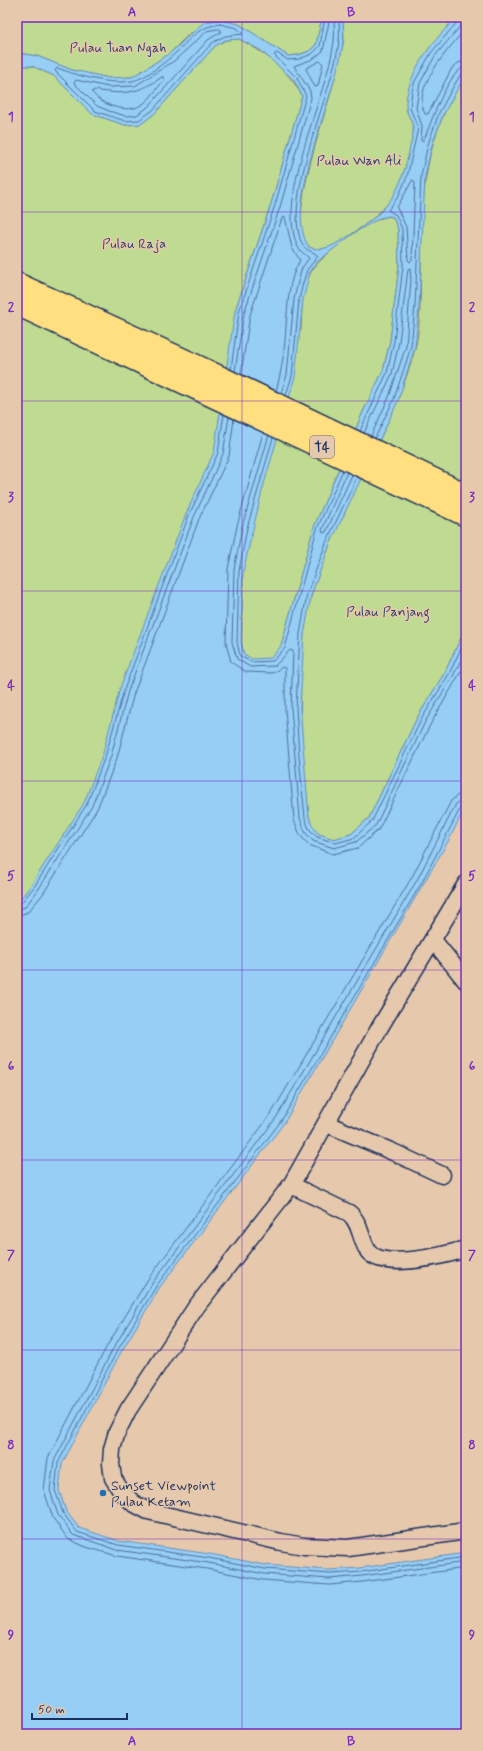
<svg xmlns="http://www.w3.org/2000/svg" width="483" height="1751" font-family="Mynerve,sans-serif">
  <style>
    .green { fill: #bfdb92; stroke: #6d8578 }
    .water { fill: #96cef5; stroke: #658eb9; fill-rule: evenodd }
    .lines { fill: none; stroke-linecap: round; stroke-linejoin: round }
    .shore { stroke: #4c6f9a; stroke-width: 1 }
    .minor-casing { stroke: #1b2f5e; stroke-width: 19 }
    .highway-casing { stroke: #1b2f5e; stroke-width: 25 }
    .minor { stroke: #e6c9ad; stroke-width: 16 }
    .highway { stroke: #ffdf80; stroke-width: 22 }
    .grid { fill: none; stroke: #7b2cbf; stroke-width: 1; stroke-opacity: 0.55 }
    .poi-dot { fill: #1f6fb2; stroke: #e6c9ad; stroke-width: 1.5 }
    .labels { text-anchor: middle; stroke-width: 3; stroke-linejoin: round; paint-order: stroke }
    .shield { fill: #e6c9ad; stroke: #585d76; stroke-width: 1 }
    .shield-label { font-size: 13px; font-weight: bold; fill: #1b2f5e }
    .park-label { font-size: 14px; fill: #2b4063; stroke: #e6c9ad }
    .poi-label { font-size: 14px; fill: #1b2f5e; stroke: #e6c9ad; text-anchor: start }
    .neatline { fill: none; stroke: #7b2cbf; stroke-width: 1.5 }
    .grid-label { font-size: 13px; text-anchor: middle; font-weight: bold; fill: #7b2cbf }
  </style>
  <rect width="100%" height="100%" fill="#e6c9ad"/>
  <filter id="ink" filterUnits="userSpaceOnUse"><feTurbulence type="fractalNoise" baseFrequency=".025" numOctaves="2"/><feDisplacementMap in="SourceGraphic" scale="8" xChannelSelector="R" yChannelSelector="G"/><feConvolveMatrix kernelMatrix="1 2 1 2 8 2 1 2 1" color-interpolation-filters="sRGB"/></filter>
  <g filter="url(#ink)">
    <g class="green">
      <path d="M17,17H322L316,45L309,51L298,55L288,56L239,24L190,33L169,54L132,77L109,78L72,70L37,56L17,53Z"/>
      <path d="M343,17H456L428,50L406,109C408,115 412,121 413,126C416,138 401,185 394,196C385,211 325,263 308,246C285,224 325,117 332,88C336,74 340,59 343,44C345,36 343,26 343,17Z"/>
      <path d="M239,39C265,53 288,69 302,96L271,204L235,311L301,330C302,311 301,288 311,272C319,257 377,211 393,217L398,229L399,266L390,341L383,371L363,412L314,527L281,646L17,1335V66H32L54,76L92,114L125,125L141,124L154,114L215,46L226,40Z"/>
      <path d="M466,74V627L445,672L417,718L369,818L351,834L334,839L319,834L313,828L309,818C302,744 293,669 311,597C314,584 320,572 324,560C351,488 395,423 415,349C421,327 420,291 421,268C422,192 423,139 466,74Z"/>
    </g>
    <path class="water" d="M322,17H343C343,25 344,34 343,42C338,91 281,206 309,247C325,253 337,243 350,235C387,211 400,195 409,152C410,144 414,135 413,128C413,122 408,116 407,111C404,102 408,89 411,81C419,57 439,36 456,17H466V74L443,115L432,145L425,176L419,307L415,347L398,401L330,544L311,596L304,635L300,708L309,817L313,827L319,834L334,839L351,834L369,818L417,718L445,672L466,627V805L450,838L284,1123L160,1287L120,1354L62,1464L59,1490L66,1511L79,1528L119,1541L210,1554L265,1565L329,1570L360,1568L466,1553V1734H17V903L31,885L84,803L103,753L120,688L143,627L186,514L214,452L235,311L271,204L302,96L294,80L260,50L239,39L226,40L215,46L154,114L141,124L125,125L92,114L54,76L32,66H17V53L37,56L72,70L87,73L109,78L132,77L169,54L204,22L220,20L239,24L288,56L299,55L309,51L316,45ZM389,216L393,217L398,229L399,266L390,341L383,371L363,412L314,527L281,646L271,658L252,659L244,654L241,642L243,572L262,491L295,377L303,300L310,272L318,261L357,231L380,218Z"/>
    <g class="lines">
      <g class="shore">
        <path d="M464,17L462,24L435,56L420,83L416,108L422,126L421,141L424,140C430,125 449,68 466,67"/>
        <path d="M220,24L237,28L243,34L225,36L212,43L152,111L139,120L125,121L95,111L55,71L57,68C80,76 108,85 132,81C145,79 168,60 178,51C192,36 199,27 220,24Z"/>
        <path d="M466,28C450,48 411,87 425,114H428L452,68L458,63L466,61"/>
        <path d="M219,29L221,30V32L208,40L148,107L137,115L126,116L109,111L97,106L74,83L76,80L108,87L135,86L174,61L207,31Z"/>
        <path d="M320,61L323,64L318,86L315,87L306,69Z"/>
        <path d="M162,77H164V80C148,99 143,114 115,107C105,104 98,100 92,92L94,90C123,95 138,94 162,77Z"/>
        <path d="M413,180L415,182L412,260L410,262L408,260L406,227L397,208Z"/>
        <path d="M231,369L239,312L275,205L306,96L297,78L274,55L277,53L288,60L299,59L312,54L320,46L325,17"/>
        <path d="M235,371L244,313L280,207L311,98L310,91L294,66L313,59L323,51L330,17"/>
        <path d="M241,374L250,315L282,218L285,217L292,248L300,260C288,280 288,304 286,326C285,348 282,370 276,391"/>
        <path d="M281,393L287,375L294,299L298,282L302,268L309,258C305,254 300,252 297,245C276,194 327,96 334,41C335,33 334,25 334,17"/>
        <path d="M286,395L292,376L299,300L303,283L307,270L318,256C313,250 306,252 302,244C281,196 333,94 339,41C340,34 339,25 339,17"/>
        <path d="M360,431L387,373L394,341L403,266L402,229L396,215L388,210L398,197L407,177L418,128L410,108L412,91L415,81L431,53L458,21L459,17"/>
        <path d="M263,433L237,526L228,569L226,643L231,662L246,672L272,673L283,667L285,668V709L294,820L300,835L309,845L333,854L358,848L379,829L430,725L466,663"/>
        <path d="M364,433L392,374L399,342L408,269L410,268L411,279L406,346L389,397L371,436"/>
        <path d="M269,435L242,527L234,570L232,642L237,659L250,667L275,666L290,650L293,651L291,708L300,818L305,832L313,841L334,848L356,842L376,825L425,722L453,676L466,650"/>
        <path d="M273,438L247,528L239,571L237,642L240,656L251,662L273,661L285,648L317,529L343,470"/>
        <path d="M375,438L394,399L411,347L415,306L421,176L428,144L439,113L453,87L461,74L466,72"/>
        <path d="M347,472L322,530L323,533L326,532L352,475"/>
        <path d="M357,477L326,543L307,594L300,634L296,707L299,757L305,818L309,829L317,837L336,843L354,838L372,821L421,720L449,674L466,638"/>
        <path d="M466,793L458,795L451,801L412,877L271,1114L148,1279L107,1346L48,1458L44,1490L53,1518L68,1539L86,1547L117,1556L207,1569L263,1580L329,1585L362,1582L466,1568"/>
        <path d="M466,799L461,800L456,804L417,880L276,1118L153,1282L113,1349L54,1461L50,1490L58,1515L73,1535L117,1550L209,1563L264,1574L329,1579L362,1576L466,1562"/>
        <path d="M466,804L461,807L422,882L281,1121L157,1285L117,1351L58,1463L55,1490L63,1513L77,1532L118,1545L209,1558L265,1569L330,1574L361,1572L466,1557"/>
        <path d="M17,905L21,903L34,887L87,804L106,754L124,690L147,628L189,515L218,453L224,414"/>
        <path d="M17,910L25,907L38,890L92,806L111,756L128,691L151,630L194,517L223,454L229,417"/>
        <path d="M17,916L28,912L43,894L97,809L117,758L134,693L157,632L199,519L229,456L234,419"/>
      </g>
      <defs>
        <g id="minor">
          <path d="M466,884L380,1027L291,1185L196,1307L128,1410L117,1432L112,1449L111,1464L113,1478L121,1491L133,1503L148,1511L281,1542L304,1546L348,1548L466,1531"/>
          <path d="M433,940L466,981"/>
          <path d="M327,1124L393,1152L442,1175"/>
          <path d="M291,1185L349,1213C361,1223 360,1239 368,1251C383,1271 445,1255 466,1249"/>
        </g>
        <g id="highway">
          <path d="M17,284L188,362L466,495"/>
          <path d="M17,304L466,515"/>
        </g>
      </defs>
      <use href="#minor" class="minor-casing"/>
      <use href="#highway" class="highway-casing"/>
      <use href="#minor" class="minor"/>
      <use href="#highway" class="highway"/>
    </g>
  </g>
  <path class="grid" d="M242,17V1734M17,212H466M17,401H466M17,591H466M17,781H466M17,970H466M17,1160H466M17,1350H466M17,1539H466"/>
  <circle class="poi-dot" cx="103" cy="1493" r="4"/>
  <g class="labels">
    <rect class="shield" x="310" y="436" width="24" height="22" rx="3"/>
    <g class="shield-label">
      <text x="322" y="452">T4</text>
    </g>
    <g class="park-label">
      <text x="118" y="52">Pulau Tuan Ngah</text>
      <text x="359" y="165">Pulau Wan Ali</text>
      <text x="134" y="248">Pulau Raja</text>
      <text x="388" y="616">Pulau Panjang</text>
    </g>
    <g class="poi-label">
      <text x="111" y="1490">Sunset Viewpoint<tspan x="111" dy="16">Pulau Ketam</tspan></text>
    </g>
  </g>
  <rect width="483" height="1751" fill="none" stroke="#e6c9ad" stroke-width="44"/>
  <path d="M32 1713v6h95v-6" fill="none" stroke="#1b2f5e" stroke-width="2"/>
  <text x="38" y="1713" font-size="12" fill="#1b2f5e" stroke="#e6c9ad" stroke-width="3" paint-order="stroke">50 m</text>
  <rect x="22" y="22" width="439" height="1707" class="neatline"/>
  <g class="grid-label">
    <text x="132" y="16">A</text>
    <text x="351" y="16">B</text>
    <text x="11" y="121">1</text>
    <text x="472" y="121">1</text>
    <text x="11" y="311">2</text>
    <text x="472" y="311">2</text>
    <text x="11" y="501">3</text>
    <text x="472" y="501">3</text>
    <text x="11" y="690">4</text>
    <text x="472" y="690">4</text>
    <text x="11" y="880">5</text>
    <text x="472" y="880">5</text>
    <text x="11" y="1070">6</text>
    <text x="472" y="1070">6</text>
    <text x="11" y="1259">7</text>
    <text x="472" y="1259">7</text>
    <text x="11" y="1449">8</text>
    <text x="472" y="1449">8</text>
    <text x="11" y="1639">9</text>
    <text x="472" y="1639">9</text>
    <text x="132" y="1745">A</text>
    <text x="351" y="1745">B</text>
  </g>
</svg>
